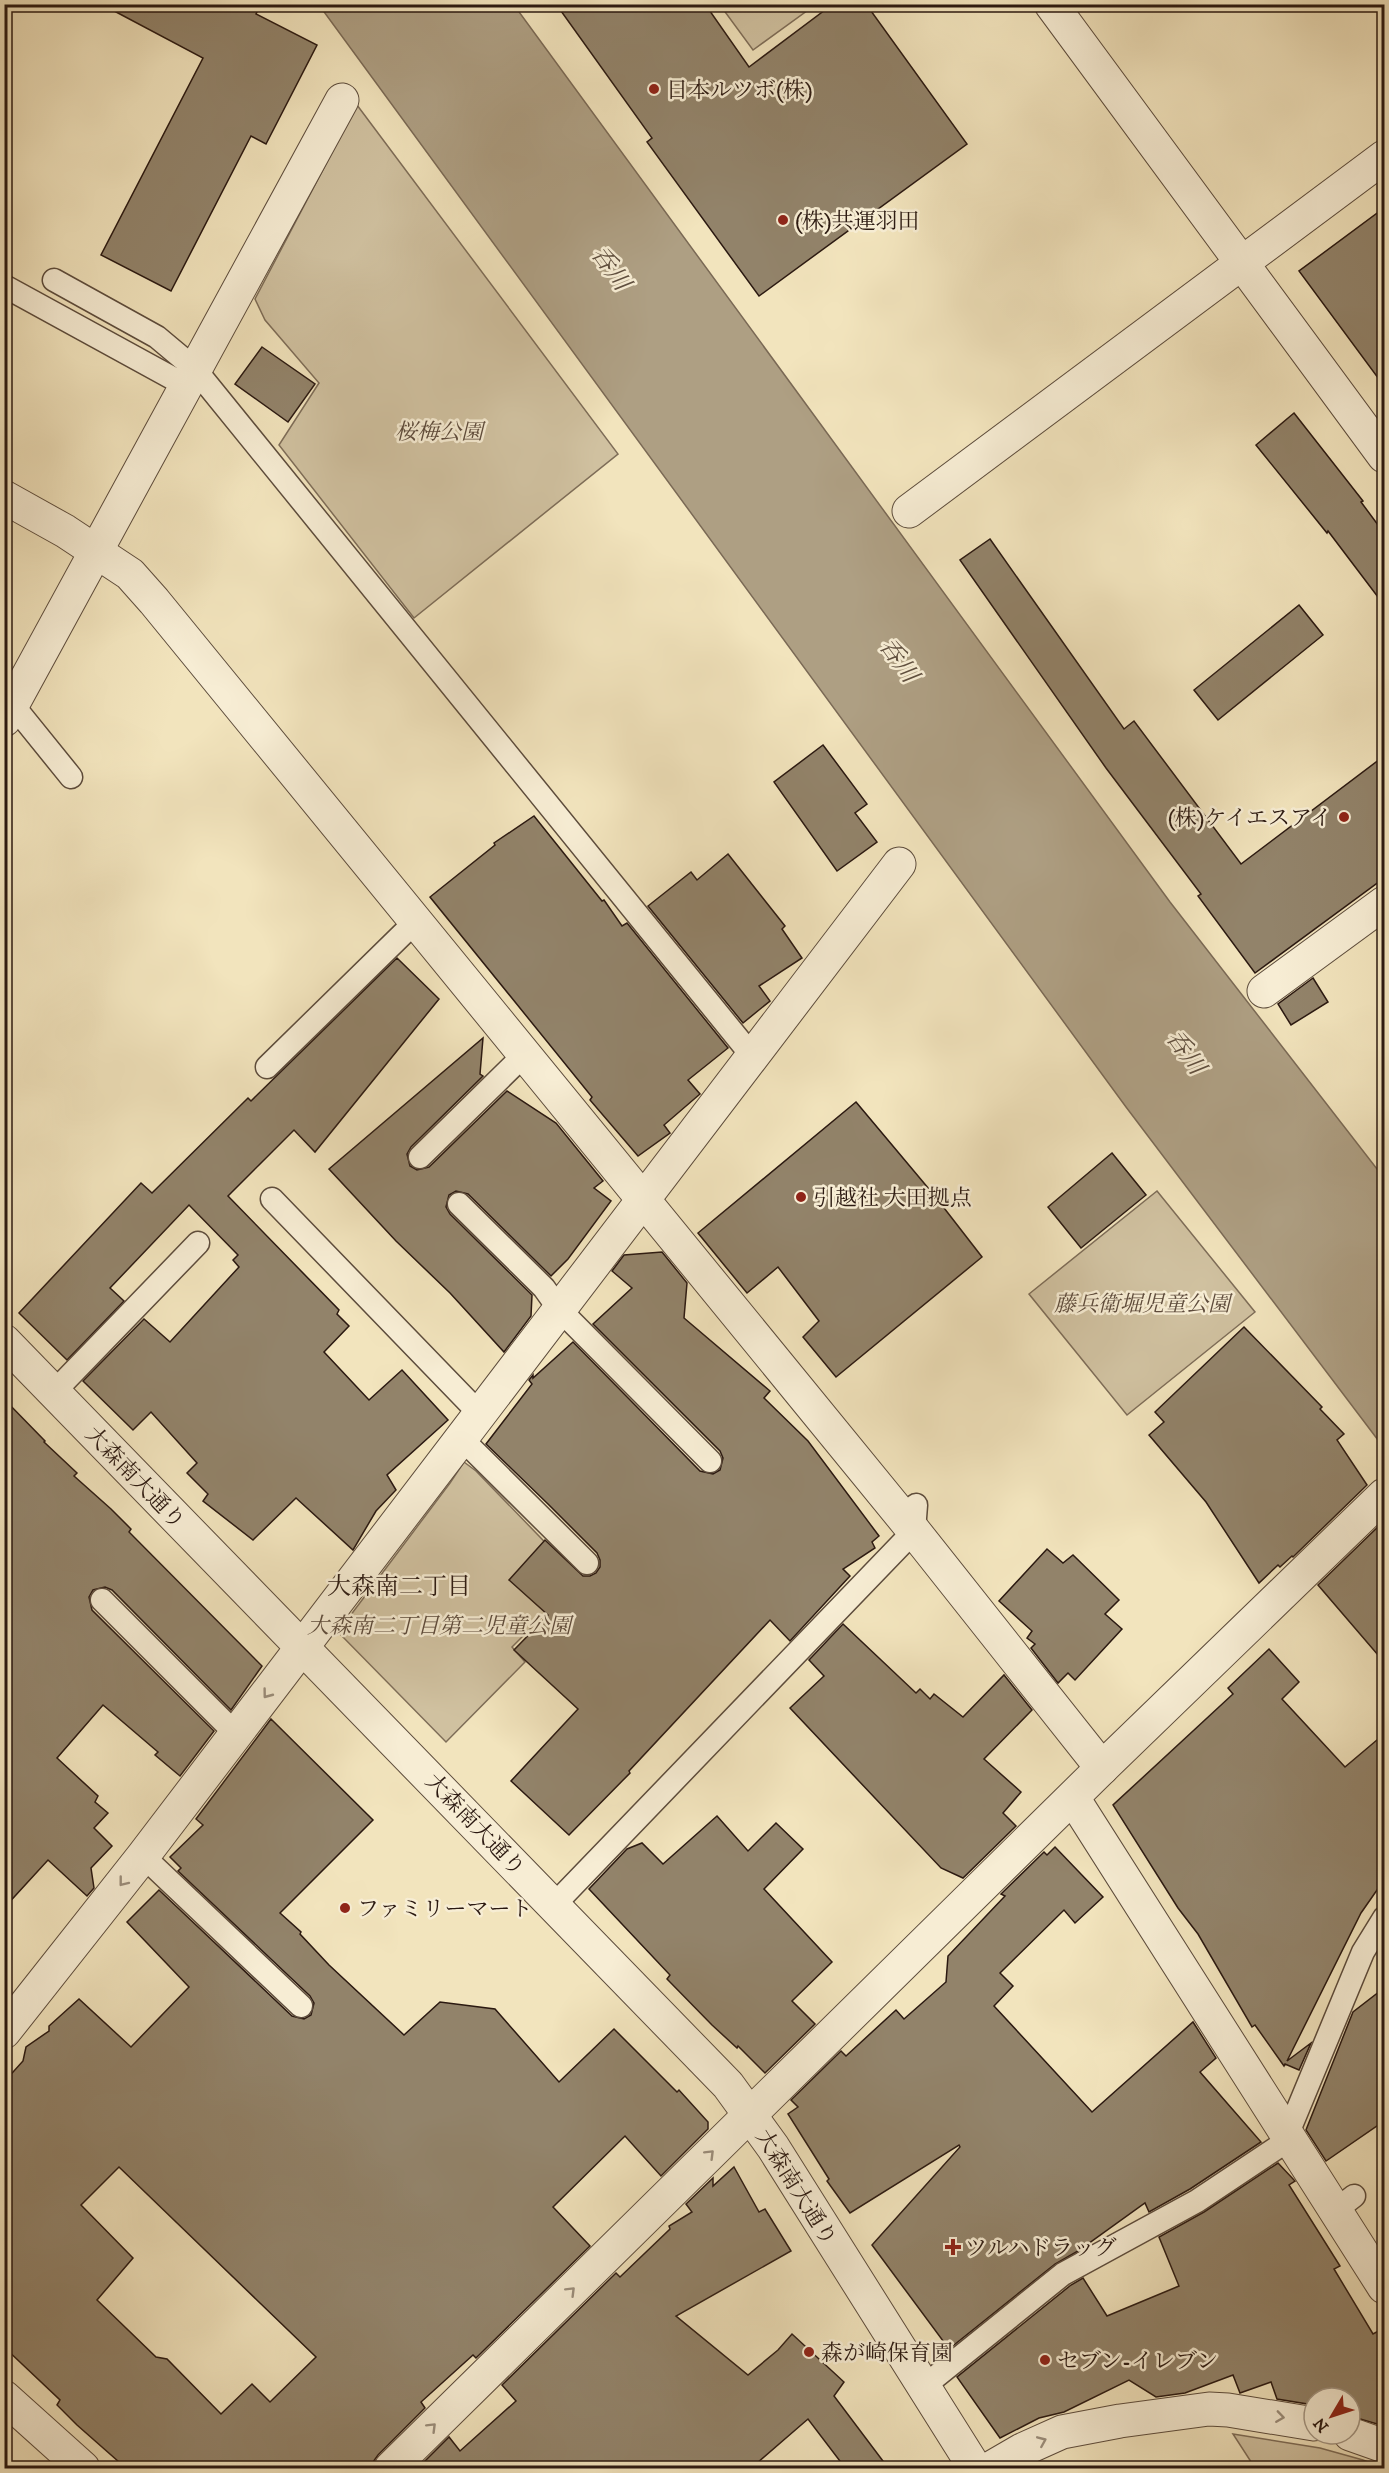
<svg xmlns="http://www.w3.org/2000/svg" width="1389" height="2473" font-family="'IM FELL DW Pica','Noto Serif JP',serif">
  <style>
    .green { fill: #d0c1a0; stroke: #7e6d58; stroke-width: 1.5 }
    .water { fill: #ae9f83; stroke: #7a6955; stroke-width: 1.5 }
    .building { fill: #92836a; stroke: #2b1911; stroke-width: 1.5; fill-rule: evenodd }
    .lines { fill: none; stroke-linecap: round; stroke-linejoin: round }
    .service-casing { stroke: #5d4c3c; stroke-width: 25 }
    .minor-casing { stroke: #5d4c3c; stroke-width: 35 }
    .tertiary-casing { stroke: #5d4c3c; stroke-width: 35 }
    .service { stroke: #f7edd4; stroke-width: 22 }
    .minor { stroke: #f7edd4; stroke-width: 33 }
    .tertiary { stroke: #f7edd4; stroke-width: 33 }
    .oneway { stroke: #9b8e7c }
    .poi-dot { fill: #8f2418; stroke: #f7edd4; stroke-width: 2 }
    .labels { text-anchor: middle; stroke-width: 5; stroke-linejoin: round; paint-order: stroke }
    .poi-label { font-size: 22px; fill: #2b1911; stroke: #f7edd4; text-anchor: start }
    .park-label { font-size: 22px; font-style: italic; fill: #5d4b3c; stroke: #f7edd4 }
    .street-label { font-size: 22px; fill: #2b1911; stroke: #f7edd4 }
    .water-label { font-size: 24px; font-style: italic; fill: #5f4f3f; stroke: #f7edd4 }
    .neighbourhood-label { font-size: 24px; fill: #2b1911; stroke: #f7edd4 }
  </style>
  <rect width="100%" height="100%" fill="#f2e4bd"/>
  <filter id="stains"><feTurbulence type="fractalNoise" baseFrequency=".00333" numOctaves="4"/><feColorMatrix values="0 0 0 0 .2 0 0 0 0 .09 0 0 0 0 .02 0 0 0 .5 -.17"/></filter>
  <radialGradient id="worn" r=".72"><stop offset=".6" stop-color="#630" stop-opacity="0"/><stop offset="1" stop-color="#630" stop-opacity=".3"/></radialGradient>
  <g class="green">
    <path d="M720,5H815L753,50Z"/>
    <path d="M357,105L618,454L414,618L279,445L319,383L265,320L255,299Z"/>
    <path d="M1157,1191L1255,1312L1127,1415L1029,1294Z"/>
    <path d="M464,1462L476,1471L569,1567L568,1591L512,1647L525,1662L446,1742L338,1632L450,1483Z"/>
    <path d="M1233,2434L1320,2448L1363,2460L1384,2468H1255Z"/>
  </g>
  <path class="water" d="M319,5H514L1170,902L1384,1178V1448L1126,1107Z"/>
  <g class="building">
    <path d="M101,4H261L256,14L317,45L266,144L251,136L171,291L101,255L203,58Z"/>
    <path d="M556,4H705L749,67L833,4H866L967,144L759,296L647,142L652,138Z"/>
    <path d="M1384,208V386L1299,271Z"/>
    <path d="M262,347L315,384L288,422L235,384Z"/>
    <path d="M1294,413L1363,501L1361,502L1384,533V605L1328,531L1327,533L1256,445Z"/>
    <path d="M990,539L1124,729L1134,721L1241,864L1384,756V878L1255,973L1198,896L1201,894L1106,768L960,560Z"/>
    <path d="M1299,605L1323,635L1218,720L1194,690Z"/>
    <path d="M823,745L867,804L855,813L877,842L837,871L774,782Z"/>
    <path d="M534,816L602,901L604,900L622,926L627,923L728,1048L688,1080L700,1094L664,1125L670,1133L638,1156L590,1100L592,1097L430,897L495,845L494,843Z"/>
    <path d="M728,854L785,926L782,929L802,958L759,986L770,1001L743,1023L648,906L691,872L697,880Z"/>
    <path d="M397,958L439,999L315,1152L294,1130L228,1196L339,1310L337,1314L349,1326L324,1352L369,1400L402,1370L448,1420L387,1475L396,1490L376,1511L353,1550L296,1498L253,1540L203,1501L208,1494L187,1473L197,1463L151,1412L133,1430L83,1381L144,1319L170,1342L239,1267L233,1260L238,1255L189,1205L110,1288L124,1301L67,1360L19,1313L141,1183L152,1193L248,1098L251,1101Z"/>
    <path d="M1313,978L1328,1002L1291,1025L1278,1004Z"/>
    <path d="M483,1038L480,1074L483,1076L411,1147L407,1154L410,1166L417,1170L429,1167L507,1091L556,1123L603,1181L594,1188L611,1201L568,1259L551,1276L468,1194L456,1191L449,1195L446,1207L450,1214L532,1295L531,1316L504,1352L450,1293L396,1241L329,1169Z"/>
    <path d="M856,1102L934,1195L982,1257L836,1377L803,1337L819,1321L778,1267L747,1293L698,1233Z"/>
    <path d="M1112,1153L1146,1195L1081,1248L1048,1207Z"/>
    <path d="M662,1252L687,1283L684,1318L770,1391L764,1398L808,1441L879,1536L872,1542L875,1548L843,1569L850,1576L790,1641L770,1620L629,1771L630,1773L569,1835L511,1781L578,1709L514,1650L548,1615L509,1580L545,1540L583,1576H590L596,1573L600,1567V1560L597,1553L548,1504L486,1444L532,1384L529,1380L533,1375V1378L573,1342L700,1471L713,1474L720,1470L723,1458L720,1451L593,1324L632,1288L612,1271L624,1255Z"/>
    <path d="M1244,1327L1322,1407L1320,1409L1344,1434L1337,1440L1367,1485L1293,1557L1292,1556L1280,1567L1278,1565L1259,1583L1206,1502L1149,1435L1164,1422L1155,1412Z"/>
    <path d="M4,1399L45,1441L44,1442L77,1473L74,1476L111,1509L131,1529L129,1532L262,1666L231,1710L112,1590L105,1587L93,1590L89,1597L92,1610L214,1731L180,1776L155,1755L158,1752L103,1705L57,1758L98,1796L95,1802L108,1813L94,1828L112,1846L91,1868L94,1888L87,1896L48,1860L4,1908Z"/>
    <path d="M1384,1521V1662L1318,1585Z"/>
    <path d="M1047,1549L1063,1563L1073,1555L1119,1600L1105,1614L1122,1629L1075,1680L1068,1673L1058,1683L1031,1648L1035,1644L1027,1638L1032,1631L999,1601Z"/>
    <path d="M843,1624L916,1693L920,1689L930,1699L934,1694L963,1717L1004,1675L1032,1710L984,1759L1021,1792L1003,1813L1016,1826L963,1878L941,1868L790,1708L824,1676L809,1660Z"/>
    <path d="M1269,1649L1299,1682L1282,1699L1345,1767L1384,1734V1880L1361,1913L1287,2061L1311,2043L1299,2070L1285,2064L1284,2066L1255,2025L1252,2027L1198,1934L1178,1908L1113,1805L1233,1694L1228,1688Z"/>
    <path d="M271,1719L373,1820L280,1913L301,1932L300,1934L329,1965L404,2035L440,2002L495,2009L559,2082L614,2029L677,2092L679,2090L708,2122V2129L661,2176L625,2136L553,2207L590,2246L476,2358L473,2355L421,2402L425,2408L378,2455L373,2462V2469H127L77,2425L57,2405L60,2400L4,2347V2082L23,2061L26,2047L49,2031V2026L79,1999L131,2047L189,1987L127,1922L159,1890L292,2016L304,2019L311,2015L314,2003L310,1996L178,1871L181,1868L170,1857L203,1825L196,1819ZM119,2167L316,2357L270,2402L252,2384L221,2414L167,2359L156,2357L97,2300L133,2258L81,2205Z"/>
    <path d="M717,1816L748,1851L776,1823L803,1849L764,1889L832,1962L792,2001L815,2024L765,2073L738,2046L737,2048L712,2025L667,1979L670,1975L589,1889L627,1849L642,1843L663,1864Z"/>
    <path d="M1055,1847L1103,1897L1075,1923L1064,1910L1000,1973L1013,1986L994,2006L1092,2112L1193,2022L1216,2058L1200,2072L1261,2142L1190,2189L1149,2212L1145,2203L1078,2251L1055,2264L949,2349L872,2245L960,2147L959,2145L850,2213L827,2181L829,2179L788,2114L798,2107L791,2100L841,2051L846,2056L896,2010L904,2019L946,1982L948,1956L1005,1896L1001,1894L1044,1852L1047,1855Z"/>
    <path d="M1384,1988V2121L1326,2161L1306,2130L1353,2012Z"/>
    <path d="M1278,2163L1295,2181L1289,2185L1340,2266L1334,2269L1373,2334L1384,2328V2426L1350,2416V2398H1314V2405L1277,2399L1271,2382L1240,2393L1233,2375L1185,2393L1156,2397L1129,2380L1064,2412L1039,2418L1000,2438L957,2377L1071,2285L1083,2278L1107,2316L1179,2286L1159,2237L1204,2212Z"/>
    <path d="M734,2167L759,2212L765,2209L791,2251L676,2316L748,2375L778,2350L792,2334L844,2382L834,2396L889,2469H846L808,2419L750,2469H417L449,2437L460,2451L516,2401L502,2385L616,2273L620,2277L670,2229L669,2226L692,2212L686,2204L713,2178V2186Z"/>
  </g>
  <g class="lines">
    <defs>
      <g id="service">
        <path d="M54,280L157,337L194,368L753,1057"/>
        <path d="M4,286L185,385"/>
        <path d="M12,704L71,777"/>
        <path d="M267,1067L415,922"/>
        <path d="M420,1157L524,1055"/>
        <path d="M272,1199L480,1414"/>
        <path d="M459,1204L544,1288L559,1309L710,1461"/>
        <path d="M54,1392L198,1243"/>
        <path d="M461,1438L587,1563"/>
        <path d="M102,1600L236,1734"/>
        <path d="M143,1856L301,2006"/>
        <path d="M554,1905L914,1531L916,1505"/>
        <path d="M1336,2210L1354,2196"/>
        <path d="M923,2387L1063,2274L1197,2201L1281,2145L1288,2133L1363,1952L1384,1918"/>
      </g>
      <g id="minor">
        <path d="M1051,4L1384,456"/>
        <path d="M4,497L65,531L130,574L154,601L914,1531L1102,1768"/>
        <path d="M909,511L1384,157"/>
        <path d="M1264,991L1384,903"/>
        <path d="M1073,1798L1384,2287"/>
        <path d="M4,2032L143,1856L899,864"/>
        <path d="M4,2397L83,2468"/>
        <path d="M1350,2434L1384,2446"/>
        <path d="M391,2468L1102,1768L1384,1495"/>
        <path d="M991,2468L1022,2450L1062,2432L1120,2421L1209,2409L1228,2410L1314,2424"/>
      </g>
      <g id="tertiary">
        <path d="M4,720L342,100"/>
        <path d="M4,1341L728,2085L773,2147L975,2468"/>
      </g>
    </defs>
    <use href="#service" class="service-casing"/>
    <use href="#minor" class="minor-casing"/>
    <use href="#tertiary" class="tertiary-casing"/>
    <use href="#service" class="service"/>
    <use href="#minor" class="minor"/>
    <use href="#tertiary" class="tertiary"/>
  </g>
  <defs><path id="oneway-chevron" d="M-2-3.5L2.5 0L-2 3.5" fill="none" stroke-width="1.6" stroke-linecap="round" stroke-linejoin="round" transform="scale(1.5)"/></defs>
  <g class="oneway">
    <use href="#oneway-chevron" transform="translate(267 1694) rotate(127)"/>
    <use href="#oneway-chevron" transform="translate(123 1882) rotate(128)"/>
    <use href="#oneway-chevron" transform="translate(710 2154) rotate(-45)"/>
    <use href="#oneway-chevron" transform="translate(571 2291) rotate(-45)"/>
    <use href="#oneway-chevron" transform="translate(1280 2417) rotate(8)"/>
    <use href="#oneway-chevron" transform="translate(432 2427) rotate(-45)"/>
    <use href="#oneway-chevron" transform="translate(1042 2441) rotate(-23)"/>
  </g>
  <g class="poi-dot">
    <circle cx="654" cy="89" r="6"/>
    <circle cx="783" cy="220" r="6"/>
    <circle cx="1344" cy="817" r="6"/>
    <circle cx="801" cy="1197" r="6"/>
    <circle cx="345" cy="1908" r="6"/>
    <path d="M950 2238h6v6h6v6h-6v6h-6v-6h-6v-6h6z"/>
    <circle cx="809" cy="2352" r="6"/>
    <circle cx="1045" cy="2360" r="6"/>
  </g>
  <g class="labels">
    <g class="poi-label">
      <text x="666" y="97">日本ルツボ(株)</text>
      <text x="795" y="228">(株)共運羽田</text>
      <text x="1332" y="825" text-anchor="end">(株)ケイエスアイ</text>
      <text x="813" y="1205">引越社 大田拠点</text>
      <text x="357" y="1916">ファミリーマート</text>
      <text x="965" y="2255">ツルハドラッグ</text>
      <text x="821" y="2360">森が崎保育園</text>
      <text x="1057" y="2368">セブン-イレブン</text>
    </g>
    <g class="park-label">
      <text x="439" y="439">桜梅公園</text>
      <text x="1142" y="1311">藤兵衛堀児童公園</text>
      <text x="439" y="1633">大森南二丁目第二児童公園</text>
    </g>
    <g class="street-label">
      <text transform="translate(136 1477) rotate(46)" y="8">大森南大通り</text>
      <text transform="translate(476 1824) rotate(46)" y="8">大森南大通り</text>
      <text transform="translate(797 2187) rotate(58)" y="8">大森南大通り</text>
    </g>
    <g class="water-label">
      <text transform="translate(611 268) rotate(54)" y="8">呑川</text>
      <text transform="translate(899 660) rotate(54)" y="8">呑川</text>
      <text transform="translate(1186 1052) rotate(54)" y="8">呑川</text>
    </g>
    <g class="neighbourhood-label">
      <text x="399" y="1594">大森南二丁目</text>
    </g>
  </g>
  <rect width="1389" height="2473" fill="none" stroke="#f2e4bd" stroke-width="24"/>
  <rect x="6" y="6" width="1377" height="2461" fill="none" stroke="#2b1911" stroke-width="3"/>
  <rect x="12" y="12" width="1365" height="2449" fill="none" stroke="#2b1911" stroke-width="1.5"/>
  <g transform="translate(1332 2416) rotate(231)"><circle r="28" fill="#f7edd4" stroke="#a59886" stroke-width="1.5"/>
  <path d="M0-4.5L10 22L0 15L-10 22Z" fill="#8f2418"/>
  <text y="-9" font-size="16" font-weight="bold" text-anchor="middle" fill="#2b1911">N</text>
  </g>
  <rect width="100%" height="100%" filter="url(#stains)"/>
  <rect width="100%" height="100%" fill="url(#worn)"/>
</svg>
